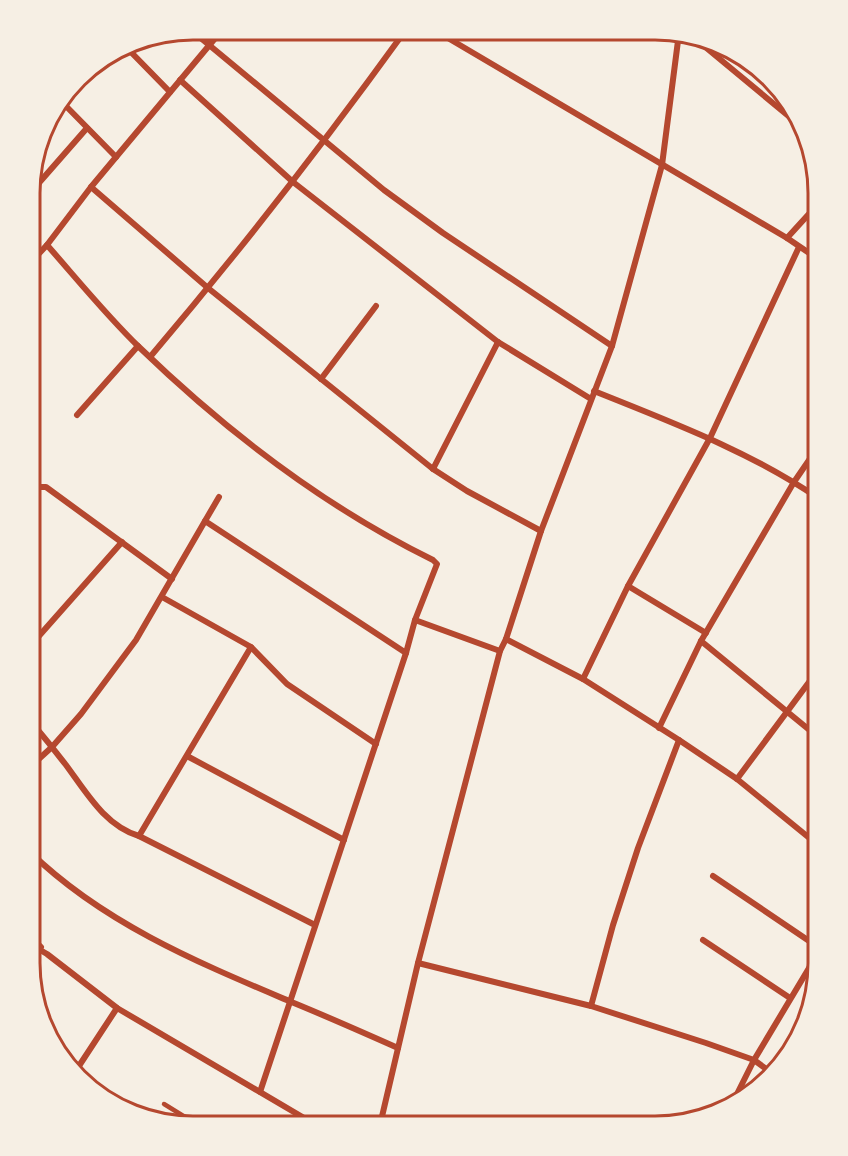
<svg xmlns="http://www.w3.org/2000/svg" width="848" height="1156" font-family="'IBM Plex Sans',sans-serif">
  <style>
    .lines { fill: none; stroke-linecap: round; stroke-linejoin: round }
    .service { stroke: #b5482f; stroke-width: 4.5 }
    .minor { stroke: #b5482f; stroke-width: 6 }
    .rim { fill: none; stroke: #b5482f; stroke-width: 3 }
  </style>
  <rect width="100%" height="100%" fill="#f6efe4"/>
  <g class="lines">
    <path class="service" d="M164,1104L198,1125"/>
    <g class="minor">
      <path d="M191,30L384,190L443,233L612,346"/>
      <path d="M436,31L787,238L818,259"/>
      <path d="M698,41L803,128"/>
      <path d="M126,47L170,92"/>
      <path d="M180,80L293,182L498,342L591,399"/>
      <path d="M61,101L116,157"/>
      <path d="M91,187L208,288L433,469L467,491L541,531"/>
      <path d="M31,192L87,128"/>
      <path d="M787,238L818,204"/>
      <path d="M47,245C77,279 106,315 139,347C225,430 325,507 433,560L437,564L415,620L406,653L260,1092"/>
      <path d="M31,262L47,245L91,187L222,30"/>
      <path d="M150,357C240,251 324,143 405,31"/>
      <path d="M321,379L376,306"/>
      <path d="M594,391C671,422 749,451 818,498"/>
      <path d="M77,415L138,346"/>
      <path d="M433,469L498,342"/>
      <path d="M31,487H46L172,579"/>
      <path d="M219,497L205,521L406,653"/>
      <path d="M628,586L706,633"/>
      <path d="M162,597L251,647L287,684L376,744"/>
      <path d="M415,620L500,651"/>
      <path d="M506,639L583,679L679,740L737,779L818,845"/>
      <path d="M701,641L818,737"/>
      <path d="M31,645L122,542"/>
      <path d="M583,679L628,586L710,438L799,247"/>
      <path d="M30,721C43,735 54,750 66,765C86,792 105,826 139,836L315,925"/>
      <path d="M659,728L701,641L794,482L818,447"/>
      <path d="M187,756L344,840"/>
      <path d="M30,767L52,747L81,714L136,640L205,521"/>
      <path d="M737,779L818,670"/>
      <path d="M139,836L251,647"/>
      <path d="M30,852C103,923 197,962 289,1001C326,1016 362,1032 398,1048"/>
      <path d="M713,876L818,947"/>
      <path d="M30,936L41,947"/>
      <path d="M703,940L790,998"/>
      <path d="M30,944L47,954L117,1008L316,1125"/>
      <path d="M418,963L591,1006L706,1043L754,1060L769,1071"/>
      <path d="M591,1006L613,925L638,848L679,740"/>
      <path d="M77,1069L117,1008"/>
      <path d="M732,1104L754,1060L818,953"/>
      <path d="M380,1125L418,963L500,651L506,639L541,531L612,346L662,165L679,33"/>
    </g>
  </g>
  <path d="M0 0H848V1156H0ZM193 40H655A153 153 0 0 1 808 193V963A153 153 0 0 1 655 1116H193A153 153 0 0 1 40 963V193A153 153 0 0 1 193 40Z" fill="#f6efe4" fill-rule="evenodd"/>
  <path class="rim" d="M193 40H655A153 153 0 0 1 808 193V963A153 153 0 0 1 655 1116H193A153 153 0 0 1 40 963V193A153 153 0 0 1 193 40Z"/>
</svg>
